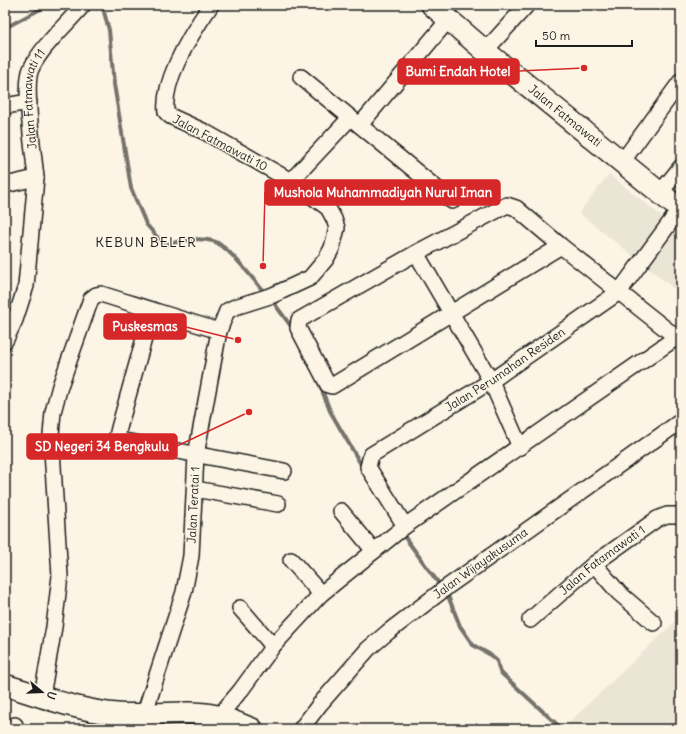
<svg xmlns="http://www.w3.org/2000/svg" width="686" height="734" font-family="Delius,sans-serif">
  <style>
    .built { fill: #ebe5d6 }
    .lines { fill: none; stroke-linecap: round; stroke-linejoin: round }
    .stream { stroke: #75726c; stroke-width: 4 }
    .street-casing { stroke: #1c1c1c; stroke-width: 18 }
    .secondary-casing { stroke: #1c1c1c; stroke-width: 24 }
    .street { stroke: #fcf5e5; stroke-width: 15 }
    .secondary { stroke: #fcf5e5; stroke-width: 21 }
    .labels { text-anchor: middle; stroke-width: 3; stroke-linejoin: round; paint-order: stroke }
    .street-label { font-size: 12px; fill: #1c1c1c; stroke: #fcf5e5 }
    .quarter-label { font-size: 14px; letter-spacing: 1px; fill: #1c1c1c; stroke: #fcf5e5 }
    .leader { fill: none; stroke: #d62828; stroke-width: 1.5 }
    .callout-dot { fill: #d62828; stroke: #fcf5e5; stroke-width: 1.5 }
    .callout { fill: #d62828; stroke: #d62828; stroke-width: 1.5 }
    .callout-label { font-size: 13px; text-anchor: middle; font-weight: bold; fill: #fff }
  </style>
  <rect width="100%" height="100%" fill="#fcf5e5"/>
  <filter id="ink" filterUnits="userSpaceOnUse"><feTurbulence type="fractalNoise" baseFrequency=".025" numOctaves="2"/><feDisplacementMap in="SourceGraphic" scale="8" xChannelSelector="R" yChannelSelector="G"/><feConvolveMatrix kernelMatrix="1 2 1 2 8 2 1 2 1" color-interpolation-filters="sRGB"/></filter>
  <g filter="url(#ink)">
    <g class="built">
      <path d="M609,174L681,232V294L579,213Z"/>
      <path d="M681,616V729H562Z"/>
    </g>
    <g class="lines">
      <g class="stream">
        <path d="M102,5L109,30L114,84L131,188L146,224L164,245C180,241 196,237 213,241C228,245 255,282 266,294"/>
        <path d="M5,28L48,5"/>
        <path d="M271,299L293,329"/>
        <path d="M318,380L330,411L363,468"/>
        <path d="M401,532L448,596L460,626L473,645L489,654L497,661L500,672L562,729"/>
      </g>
      <defs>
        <g id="street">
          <path d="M485,51L527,5"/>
          <path d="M301,77L452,201"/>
          <path d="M5,106L29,102"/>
          <path d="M360,125L449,19"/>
          <path d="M622,162L681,81"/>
          <path d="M291,181L350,118"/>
          <path id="s1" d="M5,185L36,178C34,155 23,86 31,69C40,48 68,23 83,5"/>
          <path d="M660,193L681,167"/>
          <path d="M561,246L332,386L328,385L298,328L299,320L416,253L507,205L516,208L561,246L681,341"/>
          <path d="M416,253L491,381L520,447"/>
          <path d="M152,310L119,428L117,437L119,440L284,471"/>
          <path d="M5,341L15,320L26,286L36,178"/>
          <path d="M195,489L278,504"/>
          <path d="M341,511L374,551"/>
          <path id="s2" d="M405,526L368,467L371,455L491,381L619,292L680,209"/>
          <path d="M291,560L321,594"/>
          <path d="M594,564L619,593L654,623"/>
          <path d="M240,608L273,646"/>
          <path id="s3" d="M530,620L594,564L657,519L667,515H681"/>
          <path d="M42,696L54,627L60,576L51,435L53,412L60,386L91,299L96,295L101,294L219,331"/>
          <path id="s4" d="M144,715L184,592L191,556L196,455L219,331L227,311L235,307L273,295L310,278L326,259L332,248L337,228L334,219L328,208L291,181L205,132L170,116L166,112C162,79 193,31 211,5"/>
          <path d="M219,716L241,690L273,646L321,594L405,526L677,337"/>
          <path d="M14,729L15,725"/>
          <path id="s5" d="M301,729L320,704L368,649L388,632L447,587L681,421"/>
        </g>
        <g id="secondary">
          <path id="s6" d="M432,5L485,51L681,210"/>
          <path d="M5,685C41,696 79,711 117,714C149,717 190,708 221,717C231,720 242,725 252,729"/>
        </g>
      </defs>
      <use href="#street" class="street-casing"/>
      <use href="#secondary" class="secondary-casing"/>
      <use href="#street" class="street"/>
      <use href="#secondary" class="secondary"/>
    </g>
  </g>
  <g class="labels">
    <g class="street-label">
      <text dy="4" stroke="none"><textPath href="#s1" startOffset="112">Jalan Fatmawati 11</textPath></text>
      <text dy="4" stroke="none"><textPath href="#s6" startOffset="173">Jalan Fatmawati</textPath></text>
      <text transform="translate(220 143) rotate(28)" y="4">Jalan Fatmawati 10</text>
      <text dy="4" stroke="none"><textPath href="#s2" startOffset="241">Jalan Perumahan Residen</textPath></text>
      <text dy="4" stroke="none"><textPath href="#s4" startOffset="217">Jalan Teratai 1</textPath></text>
      <text dy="4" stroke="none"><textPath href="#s3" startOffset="94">Jalan Fatamawati 1</textPath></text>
      <text dy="4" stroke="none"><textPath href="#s5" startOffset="246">Jalan Wijayakusuma</textPath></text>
    </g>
    <g class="quarter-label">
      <text x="146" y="247">KEBUN BELER</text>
    </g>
  </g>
  <path class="leader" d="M584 68L519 71M263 266L265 192M238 340L186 327M249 412L177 446"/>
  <g class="callout-dot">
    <circle cx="584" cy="68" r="4"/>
    <circle cx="263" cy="266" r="4"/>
    <circle cx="238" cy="340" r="4"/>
    <circle cx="249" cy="412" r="4"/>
  </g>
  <g class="callout">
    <rect x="398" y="59" width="121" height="25" rx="4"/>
    <rect x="265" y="180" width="235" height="25" rx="4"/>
    <rect x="104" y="314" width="82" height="25" rx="4"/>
    <rect x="27" y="434" width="150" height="25" rx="4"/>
  </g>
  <g class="callout-label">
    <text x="458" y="76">Bumi Endah Hotel</text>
    <text x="383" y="197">Mushola Muhammadiyah Nurul Iman</text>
    <text x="145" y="331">Puskesmas</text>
    <text x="102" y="451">SD Negeri 34 Bengkulu</text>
  </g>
  <rect width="686" height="734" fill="none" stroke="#fcf5e5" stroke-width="20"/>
  <rect x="10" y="10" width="666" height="714" fill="none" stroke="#1c1c1c" stroke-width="1.5" filter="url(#ink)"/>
  <g transform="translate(42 692) rotate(109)" stroke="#fcf5e5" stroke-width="3" paint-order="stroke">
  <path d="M0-3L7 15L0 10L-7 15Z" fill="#1c1c1c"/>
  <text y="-6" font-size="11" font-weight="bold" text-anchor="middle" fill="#1c1c1c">U</text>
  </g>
  <path d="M536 40v6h96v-6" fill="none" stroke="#1c1c1c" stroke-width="2"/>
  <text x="542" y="40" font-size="12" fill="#1c1c1c" stroke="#fcf5e5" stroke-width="3" paint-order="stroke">50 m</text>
</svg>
